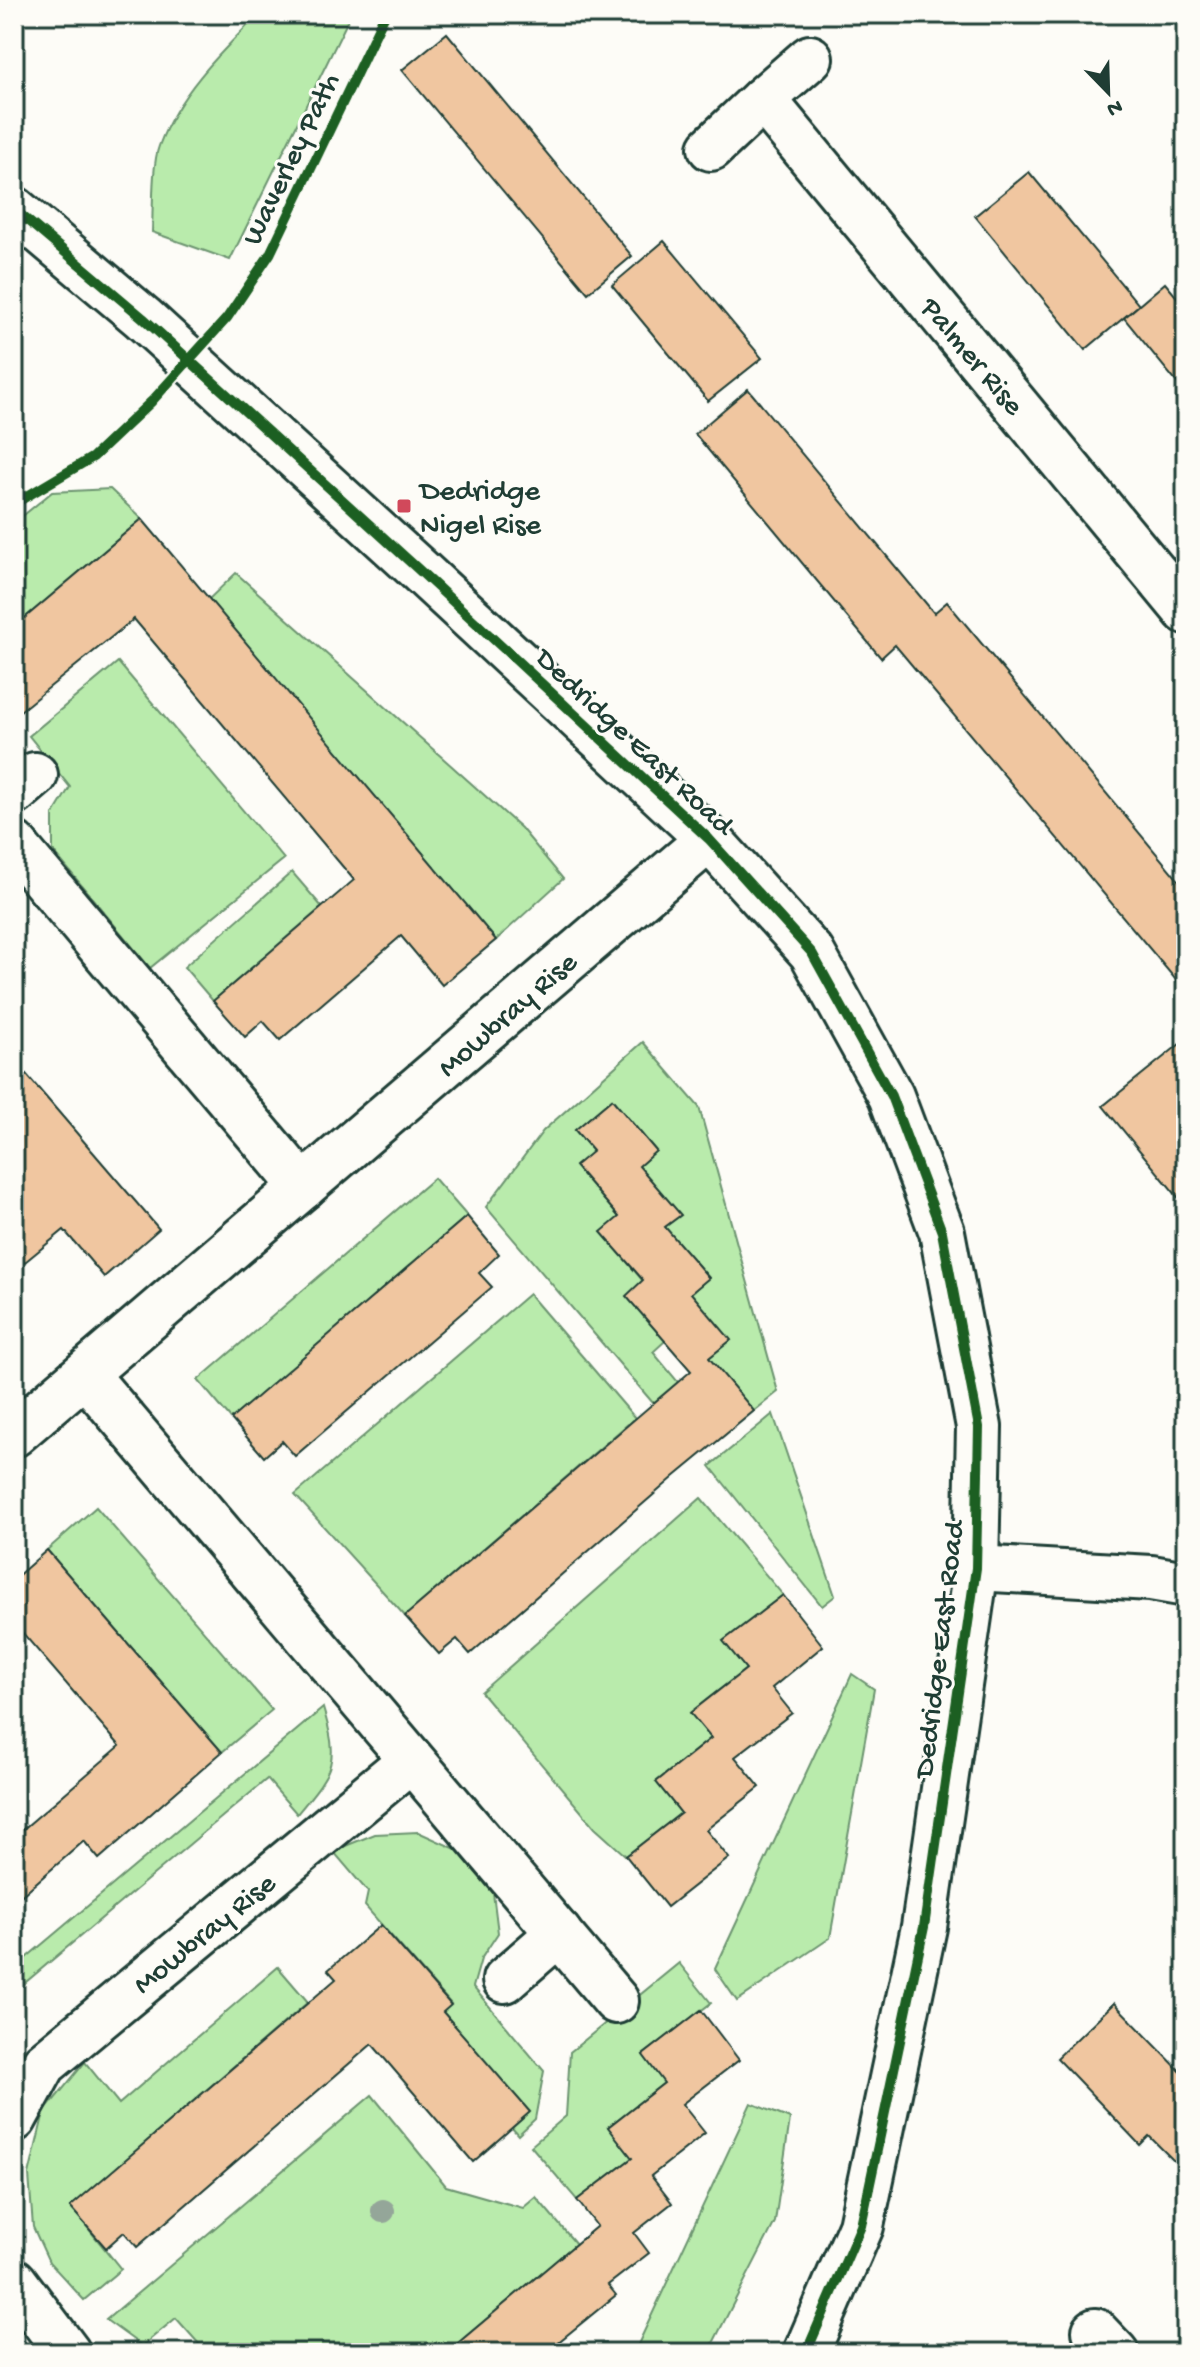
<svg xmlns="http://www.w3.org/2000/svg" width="1200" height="2367" font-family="'Gochi Hand',sans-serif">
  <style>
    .green { fill: #b9ebac; stroke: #6c9470; stroke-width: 2 }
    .building { fill: #f0c6a0; stroke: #1f3d34; stroke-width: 2 }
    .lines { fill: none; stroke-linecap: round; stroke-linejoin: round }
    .minor-casing { stroke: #1f3d34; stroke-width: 50 }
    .tertiary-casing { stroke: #1f3d34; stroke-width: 50 }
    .minor { stroke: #fdfcf7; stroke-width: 44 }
    .tertiary { stroke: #fdfcf7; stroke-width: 44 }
    .cycleway-casing { stroke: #fdfcf7; stroke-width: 15 }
    .cycleway { stroke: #1b5e20; stroke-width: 10 }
    .tree { fill: #94a699 }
    .poi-dot { fill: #d1495b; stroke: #fdfcf7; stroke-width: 3 }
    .labels { text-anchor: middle; stroke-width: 6; stroke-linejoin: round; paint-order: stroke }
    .street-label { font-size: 30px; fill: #1f3d34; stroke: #fdfcf7 }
    .poi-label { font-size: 30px; fill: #1f3d34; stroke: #fdfcf7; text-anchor: start }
  </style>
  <rect width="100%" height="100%" fill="#fdfcf7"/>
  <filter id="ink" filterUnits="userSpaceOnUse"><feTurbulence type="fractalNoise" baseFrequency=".0125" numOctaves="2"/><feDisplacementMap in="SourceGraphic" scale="16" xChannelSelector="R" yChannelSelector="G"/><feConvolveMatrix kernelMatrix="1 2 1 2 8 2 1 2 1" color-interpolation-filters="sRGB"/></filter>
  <g filter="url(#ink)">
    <g class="green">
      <path d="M259,14H351L230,260L152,232C153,211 152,164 159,146C178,94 221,52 259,14Z"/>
      <path d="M110,489L142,519L14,627V523L52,492Z"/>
      <path d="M236,573L521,828L563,879L496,940L209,599Z"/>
      <path d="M118,662L284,859L150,968L53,851V815L70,787L29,736Z"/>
      <path d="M292,872L322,907L213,1001L184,967Z"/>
      <path d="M643,1042L699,1107L778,1392L754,1411L709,1358L691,1293L709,1278L665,1227L639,1166L656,1151L612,1099L575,1130L593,1151L576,1167L619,1217L602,1232L643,1281L665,1341L653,1352L678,1382L653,1403L486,1207L543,1131Z"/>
      <path d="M434,1178L467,1216L231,1419L198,1380Z"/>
      <path d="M529,1294L635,1418L405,1616L295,1495Z"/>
      <path d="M773,1414L835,1596L822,1606L710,1466Z"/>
      <path d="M701,1498L783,1595L724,1641L746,1669L691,1712L711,1738L656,1782L681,1813L626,1856L595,1828L481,1692Z"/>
      <path d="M96,1507L272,1710L222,1752L47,1550Z"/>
      <path d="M852,1674L874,1689L830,1938L737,2001L715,1969Z"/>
      <path d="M323,1708C340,1764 333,1770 297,1814L267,1779L14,1992V1968Z"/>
      <path d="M418,1832L456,1849L493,1893L498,1933L481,1959L473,1987L544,2071L535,2119L518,2135L512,2128L529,2113L443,2012L451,2004L365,1906L368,1892L333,1851L375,1834Z"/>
      <path d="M679,1963L711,2003L643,2055L664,2083L608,2127L632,2158L577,2200L531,2146L566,2116L570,2052Z"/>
      <path d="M278,1967L308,2002L71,2207L121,2269L84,2300L49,2262L33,2227L29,2175L44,2112L85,2062L119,2104Z"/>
      <path d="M372,2095L446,2186L523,2208L536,2197L576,2244L463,2339L474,2353H207L176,2318L142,2346L106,2320Z"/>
      <path d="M751,2103L790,2119L775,2222L708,2353H634Z"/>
    </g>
    <g class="building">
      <path d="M447,33L632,256L588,293L402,70Z"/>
      <path d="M1029,172L1139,305L1085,350L975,216Z"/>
      <path d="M664,241L762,358L708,401L612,285Z"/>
      <path d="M1165,283L1186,308V394L1124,318Z"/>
      <path d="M748,389L934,613L947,602L1186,889V992L895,645L881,658L695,434Z"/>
      <path d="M142,519L496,940L442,985L401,936L280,1040L263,1021L245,1037L213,1001L354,880L134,619L14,716V627Z"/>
      <path d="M1186,1039V1207L1103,1106Z"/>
      <path d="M14,1060L159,1229L104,1277L64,1230L14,1271Z"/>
      <path d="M612,1099L656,1151L639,1166L681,1215L665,1227L709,1278L691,1293L731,1340L709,1358L754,1411L674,1477L470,1654L457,1639L439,1654L405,1616L691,1371L626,1296L643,1280L601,1232L619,1217L575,1166L593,1151L575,1130Z"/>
      <path d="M467,1216L499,1254L479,1273L492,1287L295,1456L282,1441L264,1457L231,1419Z"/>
      <path d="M47,1550L222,1752L99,1859L84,1841L14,1902V1837L120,1746L14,1623V1579Z"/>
      <path d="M783,1595L823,1646L772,1688L792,1713L735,1757L760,1787L706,1830L729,1858L667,1907L626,1856L681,1813L656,1782L711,1738L690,1713L746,1669L723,1641Z"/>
      <path d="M381,1925L451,2005L443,2012L530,2112L473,2162L372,2044L137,2247L124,2232L106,2248L70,2207L336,1979L328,1970Z"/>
      <path d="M1114,2003L1186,2077V2173L1149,2136L1140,2145L1057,2058Z"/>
      <path d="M701,2010L739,2060L682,2104L705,2133L651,2176L672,2203L634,2233L649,2253L608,2285L616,2295L545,2353H446L597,2226L577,2200L632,2158L608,2127L664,2083L643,2055Z"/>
    </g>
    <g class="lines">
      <defs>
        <g id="minor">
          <path d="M763,99L810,58"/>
          <path d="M711,148L763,99L1186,611"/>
          <path d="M14,793L35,775"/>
          <path d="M14,844L303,1187"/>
          <path d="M85,1374L616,2001"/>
          <path d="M14,1434L709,839"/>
          <path d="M976,1568L1151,1578L1186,1584"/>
          <path d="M505,1980L559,1933"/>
          <path d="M14,2119L44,2064L411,1760"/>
          <path d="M14,2281L68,2353"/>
          <path d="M1095,2331L1116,2353"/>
        </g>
        <path id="tertiary" d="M14,209L143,318L418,569L709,839L812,953L891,1096L942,1232L979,1427L976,1568L924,1927L861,2226L806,2353"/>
      </defs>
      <use href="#minor" class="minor-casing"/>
      <use href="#tertiary" class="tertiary-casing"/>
      <use href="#minor" class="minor"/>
      <use href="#tertiary" class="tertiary"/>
      <defs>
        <g id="cycleway">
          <path d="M14,209L143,318L418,569L709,839L812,953L891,1096L942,1232L979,1427L976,1568L924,1927L861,2226L806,2353"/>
          <path d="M14,504L93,457L152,401L227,318L270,254L385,14"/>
        </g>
      </defs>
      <use href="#cycleway" class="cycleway-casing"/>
      <use href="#cycleway" class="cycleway"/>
    </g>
    <circle class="tree" cx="383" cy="2211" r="12"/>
  </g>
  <rect class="poi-dot" x="396" y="498" width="16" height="16" rx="4"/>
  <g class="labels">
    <g class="street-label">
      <text transform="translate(289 158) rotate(-64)" y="10">Waverley Path</text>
      <text transform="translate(974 355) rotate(50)" y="10">Palmer Rise</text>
      <text transform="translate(636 740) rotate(43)" y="10">Dedridge East Road</text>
      <text transform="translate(506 1013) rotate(-41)" y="10">Mowbray Rise</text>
      <text transform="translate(937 1649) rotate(-83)" y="10">Dedridge East Road</text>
      <text transform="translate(203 1932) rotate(-39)" y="10">Mowbray Rise</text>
    </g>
    <g class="poi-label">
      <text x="420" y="499">Dedridge<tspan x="420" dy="34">Nigel Rise</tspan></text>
    </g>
  </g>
  <rect width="1200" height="2367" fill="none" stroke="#fdfcf7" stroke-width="48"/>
  <rect x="24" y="24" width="1152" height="2319" fill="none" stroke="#1f3d34" stroke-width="3" filter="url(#ink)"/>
  <g transform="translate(1108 92) rotate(157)" stroke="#fdfcf7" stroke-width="6" paint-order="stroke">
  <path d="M0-6L14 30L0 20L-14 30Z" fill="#1f3d34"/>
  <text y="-12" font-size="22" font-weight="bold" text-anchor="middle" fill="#1f3d34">N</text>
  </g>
</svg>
